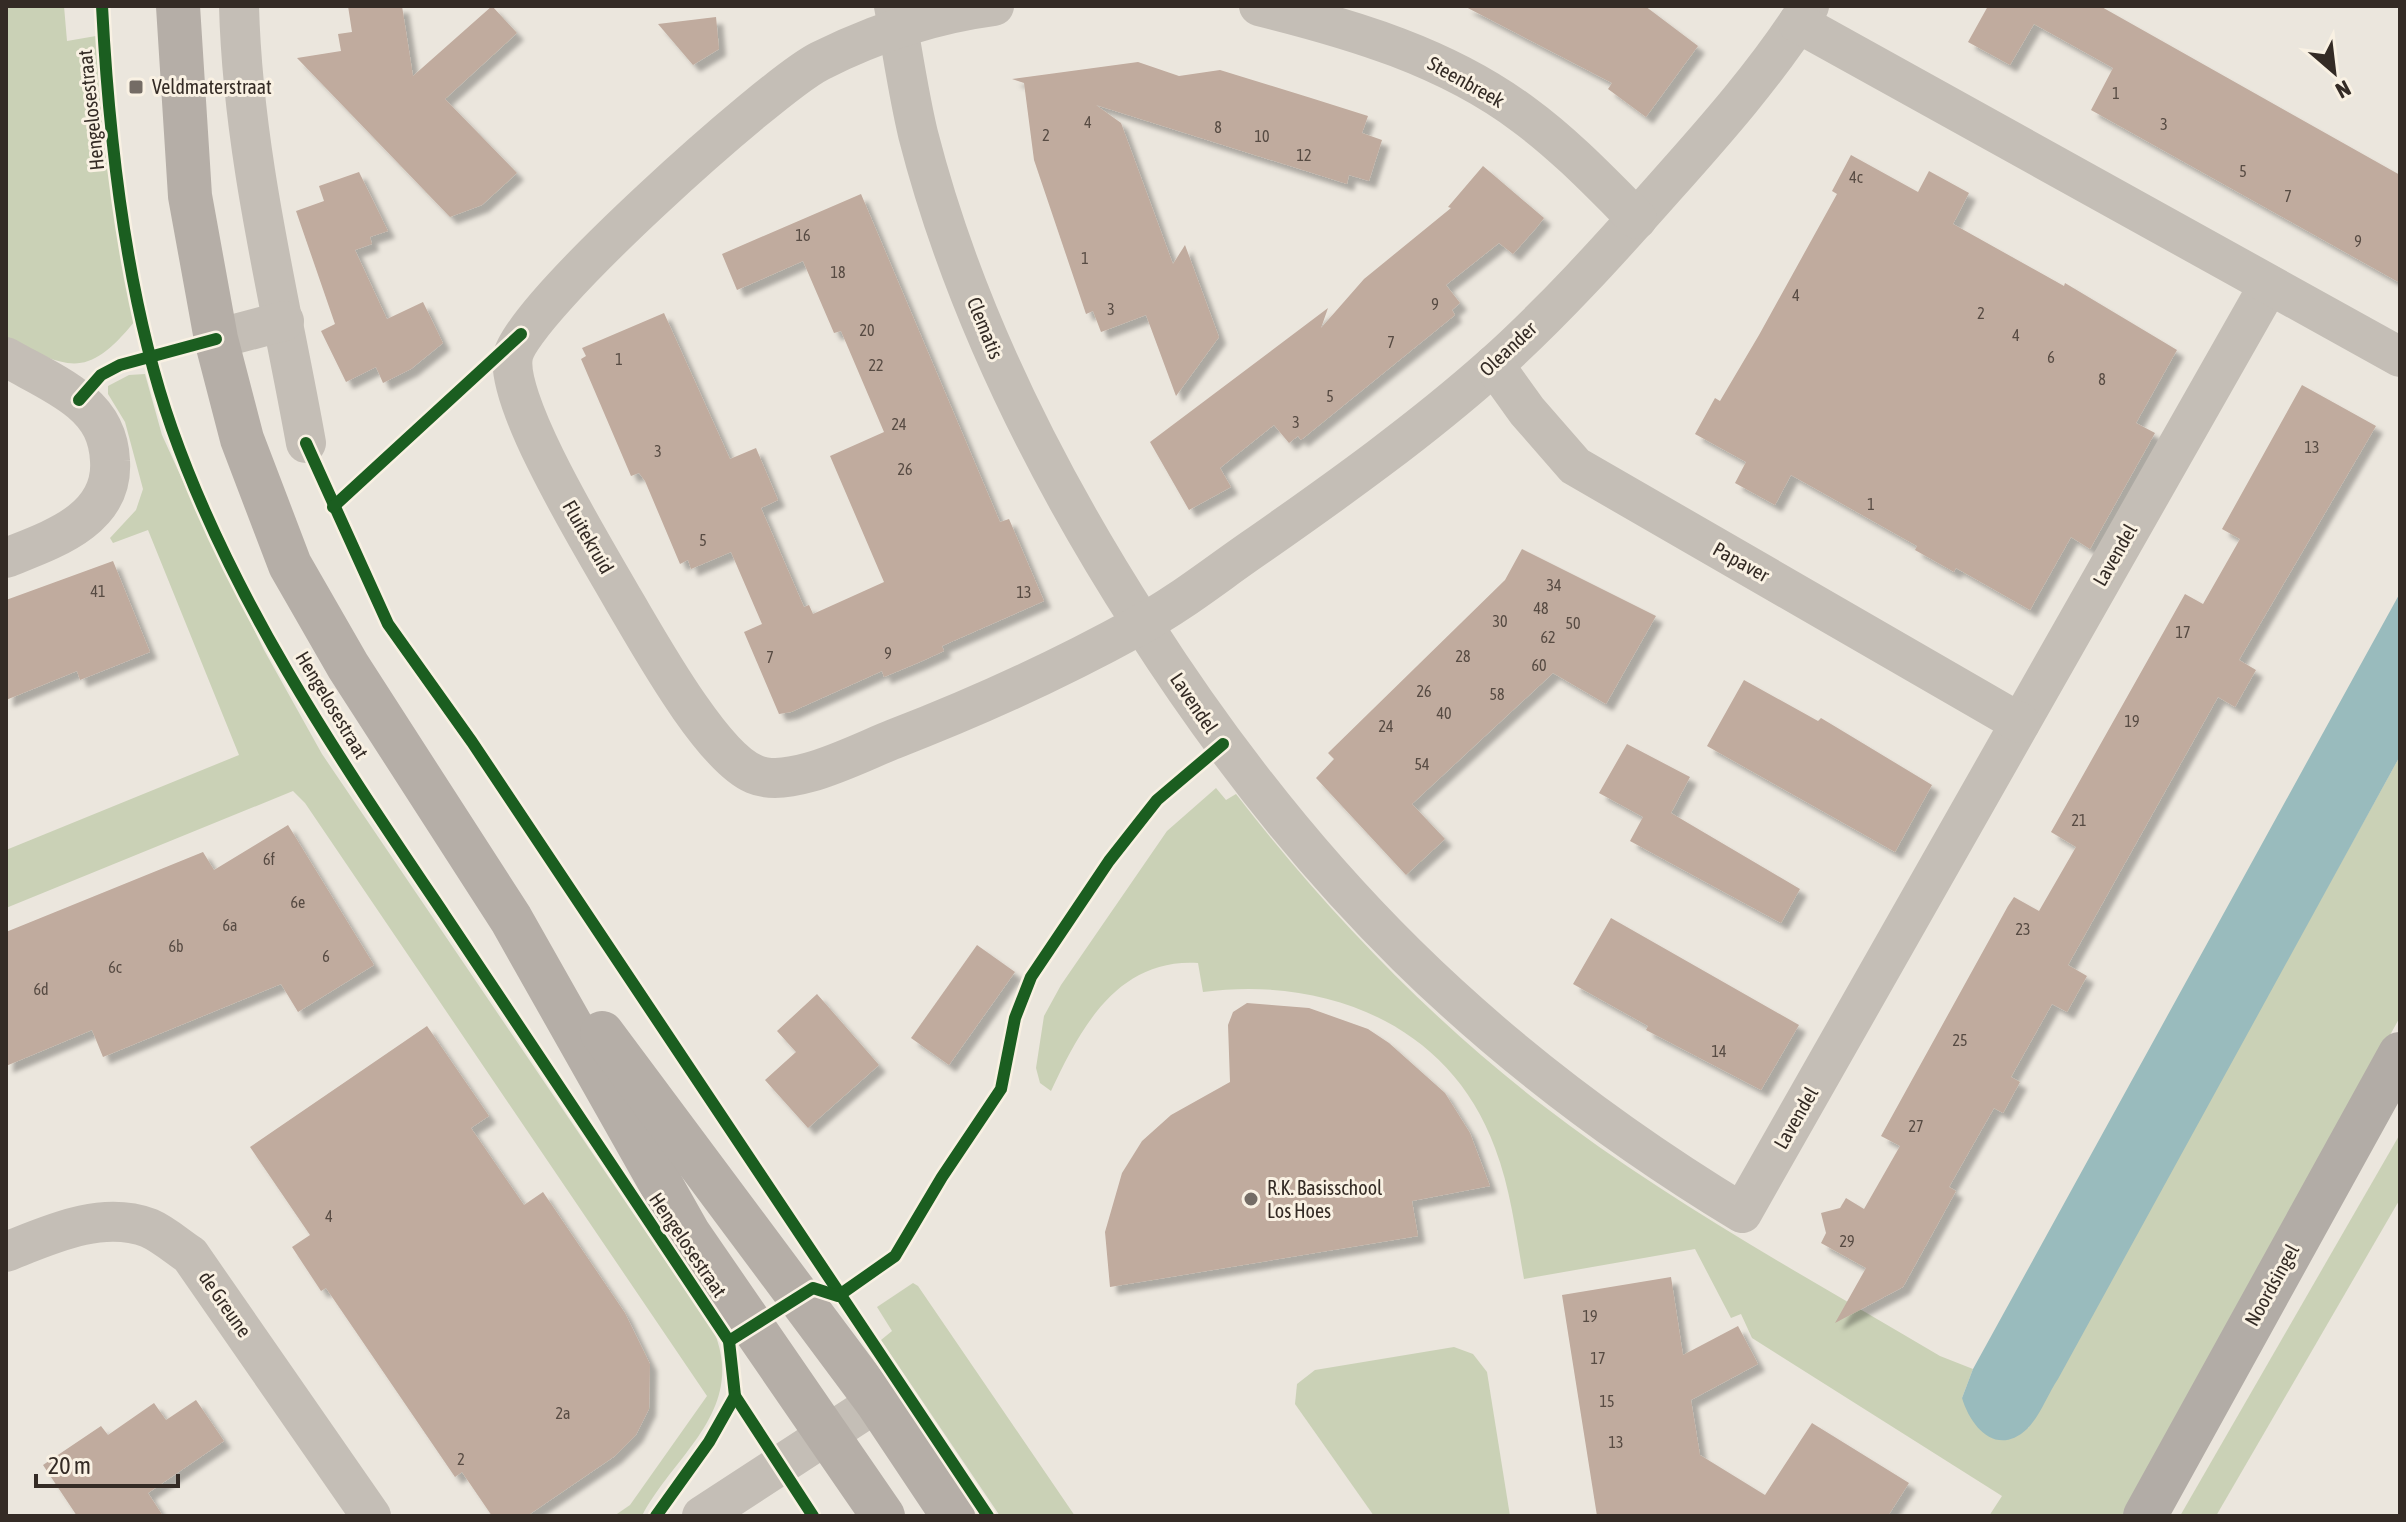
<svg xmlns="http://www.w3.org/2000/svg" width="2406" height="1522" font-family="'Asap Condensed',sans-serif">
  <style>
    .green { fill: #cad1b6 }
    .water { fill: #99bbbd }
    .building { fill: #c0ab9e; filter: url(#shadow) }
    .lines { fill: none; stroke-linecap: round; stroke-linejoin: round }
    .street { stroke: #c4beb6; stroke-width: 40 }
    .secondary { stroke: #b5aea7; stroke-width: 44 }
    .primary { stroke: #b2aca6; stroke-width: 44 }
    .cycleway-casing { stroke: #f9f1e3; stroke-width: 17 }
    .cycleway { stroke: #1b5e20; stroke-width: 12 }
    .poi-dot { fill: #746c65; stroke: #f9f1e3; stroke-width: 3 }
    .labels { text-anchor: middle; stroke-width: 6; stroke-linejoin: round; paint-order: stroke }
    .number-label { font-size: 16px; fill: #574b43 }
    .street-label { font-size: 20px; fill: #342b25; stroke: #f9f1e3 }
    .poi-label { font-size: 20px; fill: #342b25; stroke: #f9f1e3; text-anchor: start }
  </style>
  <defs>
    <filter id="shadow"><feDropShadow dx="7" dy="7" stdDeviation="2" flood-color="#0004"/></filter>
  </defs>
  <rect width="100%" height="100%" fill="#ebe6dd"/>
  <g class="green">
    <path d="M6,6H64L67,41L96,36L116,212L135,321C86,381 69,368 6,339Z"/>
    <path d="M145,374L162,435L199,516L264,650L322,754L715,1334C745,1412 674,1455 642,1516H614L630,1505L707,1396L305,803L293,791L6,908V850L239,755L148,530L113,543L110,538L136,510L143,489L125,422L108,394V386L129,375Z"/>
    <path d="M2400,756V1017L2125,1516H1989L2002,1496L1752,1338L1741,1314L1731,1318L1695,1249L1524,1279C1516,1235 1511,1190 1495,1148C1450,1024 1326,976 1203,992L1198,963C1117,958 1080,1029 1051,1091L1040,1083L1036,1068L1044,1016L1061,985L1167,831L1216,788L1226,800L1236,794C1325,909 1426,1015 1541,1104C1665,1200 1805,1276 1940,1356L1973,1369L1962,1398L2028,1428Z"/>
    <path d="M2400,1134V1199L2216,1516H2180Z"/>
    <path d="M913,1283L918,1286L1075,1516H1000L881,1340L892,1331L877,1307Z"/>
    <path d="M1454,1347L1473,1354L1487,1372L1510,1516H1374L1295,1404L1297,1384L1315,1370Z"/>
  </g>
  <path class="water" d="M2400,593V756L2058,1379C2048,1394 2040,1416 2027,1429C1997,1457 1971,1428 1962,1398L1973,1369Z"/>
  <g class="building">
    <path d="M348,6H402L413,76L492,6L517,33L445,99L517,173L482,205L450,217L297,58L341,51L338,34L352,32Z"/>
    <path d="M1464,6H1645L1698,46L1646,117L1608,89L1612,83Z"/>
    <path d="M1988,6H2100L2400,175V283L2091,110L2113,68L2034,24L2010,65L1968,42Z"/>
    <path d="M716,17L719,49L693,65L658,24Z"/>
    <path d="M1138,62L1179,76L1220,70L1311,98L1368,116L1362,133L1382,140L1369,181L1349,175L1347,184L1096,105L1121,123L1173,264L1185,245L1219,337L1176,396L1146,315L1101,332L1093,311L1086,314L1034,160L1024,83L1012,79Z"/>
    <path d="M1851,155L1918,192L1929,171L1969,193L1953,224L2064,286L2065,283L2177,350L2136,423L2155,433L2090,549L2071,537L2030,610L1956,568L1954,572L1915,550L1917,546L1791,475L1775,505L1735,483L1746,462L1695,434L1715,398L1720,401L1759,335L1837,194L1832,191Z"/>
    <path d="M1483,166L1544,218L1537,227L1513,254L1499,243L1446,285L1460,303L1452,310L1455,315L1301,440L1298,436L1289,443L1274,425L1220,468L1231,487L1189,510L1150,442L1328,308L1321,328L1364,279L1451,208L1448,207Z"/>
    <path d="M359,172L388,231L370,237L372,244L355,250L387,319L423,302L443,343L411,369L383,383L376,367L346,382L321,331L335,324L296,211L324,201L319,186Z"/>
    <path d="M861,194L1000,522L1009,519L1044,601L942,646L944,651L920,662L884,677L882,671L791,712L779,714L744,632L762,624L731,552L691,569L688,560L680,564L645,481L639,473L631,476L581,359L586,356L582,348L664,313L730,459L756,448L778,500L761,508L804,607L809,605L813,614L884,582L830,456L884,432L841,331L834,333L803,261L737,290L722,254Z"/>
    <path d="M2302,385L2376,426L2239,660L2256,670L2235,707L2218,697L2068,965L2087,976L2067,1012L2052,1004L2011,1077L2020,1082L2003,1113L1994,1108L1949,1187L1956,1191L1903,1287L1835,1323L1866,1268L1821,1243L1826,1233L1821,1213L1840,1208L1846,1198L1864,1209L1900,1146L1881,1136L2008,906L2014,897L2039,911L2076,847L2051,832L2185,594L2203,604L2240,539L2222,529Z"/>
    <path d="M1522,549L1656,616L1606,704L1553,673L1412,804L1445,839L1406,875L1316,778L1334,759L1328,753L1505,580Z"/>
    <path d="M113,561L150,652L80,680L77,671L6,700V600Z"/>
    <path d="M1744,680L1818,721L1821,718L1932,785L1895,852L1707,746Z"/>
    <path d="M1627,744L1690,777L1671,813L1800,889L1781,923L1630,841L1643,817L1599,793Z"/>
    <path d="M288,825L374,965L298,1012L281,984L103,1057L92,1030L6,1066V932L203,852L214,870Z"/>
    <path d="M1611,918L1799,1025L1761,1090L1646,1030L1648,1026L1573,984Z"/>
    <path d="M977,945L1015,972L949,1065L911,1038Z"/>
    <path d="M817,994L879,1065L808,1128L765,1080L796,1052L777,1031Z"/>
    <path d="M1247,1003L1309,1008L1368,1029L1389,1043L1445,1093L1470,1133L1490,1186L1412,1201L1418,1236L1110,1287L1105,1232L1122,1173L1142,1141L1171,1115L1230,1082L1228,1025L1233,1012Z"/>
    <path d="M427,1026L489,1116L471,1128L524,1205L543,1192L625,1313L650,1364L649,1409L636,1435L615,1456L527,1516H492L462,1472L455,1477L326,1288L321,1291L292,1247L310,1235L250,1147Z"/>
    <path d="M1671,1277L1683,1355L1738,1326L1758,1364L1691,1400L1700,1455L1765,1495L1812,1423L1909,1483L1888,1516H1597L1562,1295Z"/>
    <path d="M196,1400L224,1441L148,1493L163,1516H77L43,1465L101,1426L108,1435L154,1403L166,1420Z"/>
  </g>
  <g class="lines">
    <g class="street">
      <path d="M239,6C243,155 280,298 306,443"/>
      <path d="M894,6C902,48 908,92 918,134C963,310 1045,473 1143,625C1305,878 1485,1057 1742,1213L2269,285"/>
      <path d="M994,6C933,14 876,33 820,61C769,87 522,309 513,356C504,403 597,553 623,599C648,641 711,756 754,774C790,790 858,753 894,739C977,707 1060,669 1138,626C1181,603 1220,571 1260,544C1340,488 1421,430 1494,365C1554,311 1610,249 1664,188C1715,131 1768,71 1809,6"/>
      <path d="M1259,6C1352,29 1447,57 1524,115C1565,145 1601,183 1637,219"/>
      <path d="M1798,23L2400,357"/>
      <path d="M216,339L284,321"/>
      <path d="M6,357C30,371 60,384 81,402C100,418 109,436 110,461C114,520 51,540 6,558"/>
      <path d="M1494,365L1527,411L1575,466L2020,723"/>
      <path d="M6,1252C49,1235 101,1210 149,1228C163,1234 178,1247 190,1255L371,1516"/>
      <path d="M702,1516L877,1402"/>
    </g>
    <g class="secondary">
      <path d="M178,6L190,196L216,339L242,439L290,565L348,666L511,919L689,1234L883,1516"/>
      <path d="M602,1033L877,1402L953,1516"/>
    </g>
    <path class="primary" d="M2145,1516L2400,1054"/>
    <defs>
      <g id="cycleway">
        <path d="M102,6C109,141 127,301 172,429C234,605 341,761 444,914C539,1056 634,1199 729,1341L735,1396L813,1516"/>
        <path d="M79,400L101,375L120,365L216,339"/>
        <path d="M306,443L388,624L472,742L988,1516"/>
        <path d="M333,507L521,334"/>
        <path d="M729,1341L813,1288L838,1296L895,1256L942,1177L1001,1089L1015,1018L1031,977L1109,861L1157,800L1223,744"/>
        <path d="M656,1516L709,1442L735,1396"/>
      </g>
    </defs>
    <use href="#cycleway" class="cycleway-casing"/>
    <use href="#cycleway" class="cycleway"/>
  </g>
  <g class="poi-dot">
    <rect x="128" y="79" width="16" height="16" rx="4"/>
    <circle cx="1251" cy="1199" r="8"/>
  </g>
  <g class="labels">
    <g class="number-label">
      <text x="2116" y="99">1</text>
      <text x="1088" y="128">4</text>
      <text x="2164" y="130">3</text>
      <text x="1218" y="133">8</text>
      <text x="1046" y="141">2</text>
      <text x="1262" y="142">10</text>
      <text x="1304" y="161">12</text>
      <text x="2243" y="177">5</text>
      <text x="1856" y="183">4c</text>
      <text x="2288" y="202">7</text>
      <text x="803" y="241">16</text>
      <text x="2358" y="247">9</text>
      <text x="1085" y="264">1</text>
      <text x="838" y="278">18</text>
      <text x="1796" y="301">4</text>
      <text x="1435" y="310">9</text>
      <text x="1111" y="315">3</text>
      <text x="1981" y="319">2</text>
      <text x="867" y="336">20</text>
      <text x="2016" y="341">4</text>
      <text x="1391" y="348">7</text>
      <text x="2051" y="363">6</text>
      <text x="619" y="365">1</text>
      <text x="876" y="371">22</text>
      <text x="2102" y="385">8</text>
      <text x="1330" y="402">5</text>
      <text x="1296" y="428">3</text>
      <text x="899" y="430">24</text>
      <text x="2312" y="453">13</text>
      <text x="658" y="457">3</text>
      <text x="905" y="475">26</text>
      <text x="1871" y="510">1</text>
      <text x="703" y="546">5</text>
      <text x="1554" y="591">34</text>
      <text x="98" y="597">41</text>
      <text x="1024" y="598">13</text>
      <text x="1541" y="614">48</text>
      <text x="1500" y="627">30</text>
      <text x="1573" y="629">50</text>
      <text x="2183" y="638">17</text>
      <text x="1548" y="643">62</text>
      <text x="888" y="659">9</text>
      <text x="1463" y="662">28</text>
      <text x="770" y="663">7</text>
      <text x="1539" y="671">60</text>
      <text x="1424" y="697">26</text>
      <text x="1497" y="700">58</text>
      <text x="1444" y="719">40</text>
      <text x="2132" y="727">19</text>
      <text x="1386" y="732">24</text>
      <text x="1422" y="770">54</text>
      <text x="2079" y="826">21</text>
      <text x="269" y="865">6f</text>
      <text x="298" y="908">6e</text>
      <text x="230" y="931">6a</text>
      <text x="2023" y="935">23</text>
      <text x="176" y="952">6b</text>
      <text x="326" y="962">6</text>
      <text x="115" y="973">6c</text>
      <text x="41" y="995">6d</text>
      <text x="1960" y="1046">25</text>
      <text x="1719" y="1057">14</text>
      <text x="1916" y="1132">27</text>
      <text x="329" y="1222">4</text>
      <text x="1847" y="1247">29</text>
      <text x="1590" y="1322">19</text>
      <text x="1598" y="1364">17</text>
      <text x="1607" y="1407">15</text>
      <text x="563" y="1419">2a</text>
      <text x="1616" y="1448">13</text>
      <text x="461" y="1465">2</text>
    </g>
    <g class="street-label">
      <text transform="translate(1466 82) rotate(29)" y="7">Steenbreek</text>
      <text transform="translate(91 110) rotate(-96)" y="7">Hengelosestraat</text>
      <text transform="translate(985 328) rotate(68)" y="7">Clematis</text>
      <text transform="translate(1508 349) rotate(-43)" y="7">Oleander</text>
      <text transform="translate(588 537) rotate(60)" y="7">Fluitekruid</text>
      <text transform="translate(2115 555) rotate(-60)" y="7">Lavendel</text>
      <text transform="translate(1741 562) rotate(29)" y="7">Papaver</text>
      <text transform="translate(1194 703) rotate(56)" y="7">Lavendel</text>
      <text transform="translate(332 705) rotate(59)" y="7">Hengelosestraat</text>
      <text transform="translate(1796 1118) rotate(-60)" y="7">Lavendel</text>
      <text transform="translate(688 1245) rotate(56)" y="7">Hengelosestraat</text>
      <text transform="translate(2272 1285) rotate(-61)" y="7">Noordsingel</text>
      <text transform="translate(225 1304) rotate(55)" y="7">de Greune</text>
    </g>
    <g class="poi-label">
      <text x="152" y="94">Veldmaterstraat</text>
      <text x="1267" y="1195">R.K. Basisschool<tspan x="1267" dy="23">Los Hoes</tspan></text>
    </g>
  </g>
  <rect width="2406" height="1522" fill="none" stroke="#342b25" stroke-width="16"/>
  <g transform="translate(2334 72) rotate(152)" stroke="#f9f1e3" stroke-width="6" paint-order="stroke">
  <path d="M0-6L14 30L0 20L-14 30Z" fill="#342b25"/>
  <text y="-12" font-size="22" font-weight="bold" text-anchor="middle" fill="#342b25">N</text>
  </g>
  <path d="M36 1474v12h142v-12" fill="none" stroke="#342b25" stroke-width="4"/>
  <text x="48" y="1474" font-size="24" fill="#342b25" stroke="#f9f1e3" stroke-width="6" paint-order="stroke">20 m</text>
</svg>
